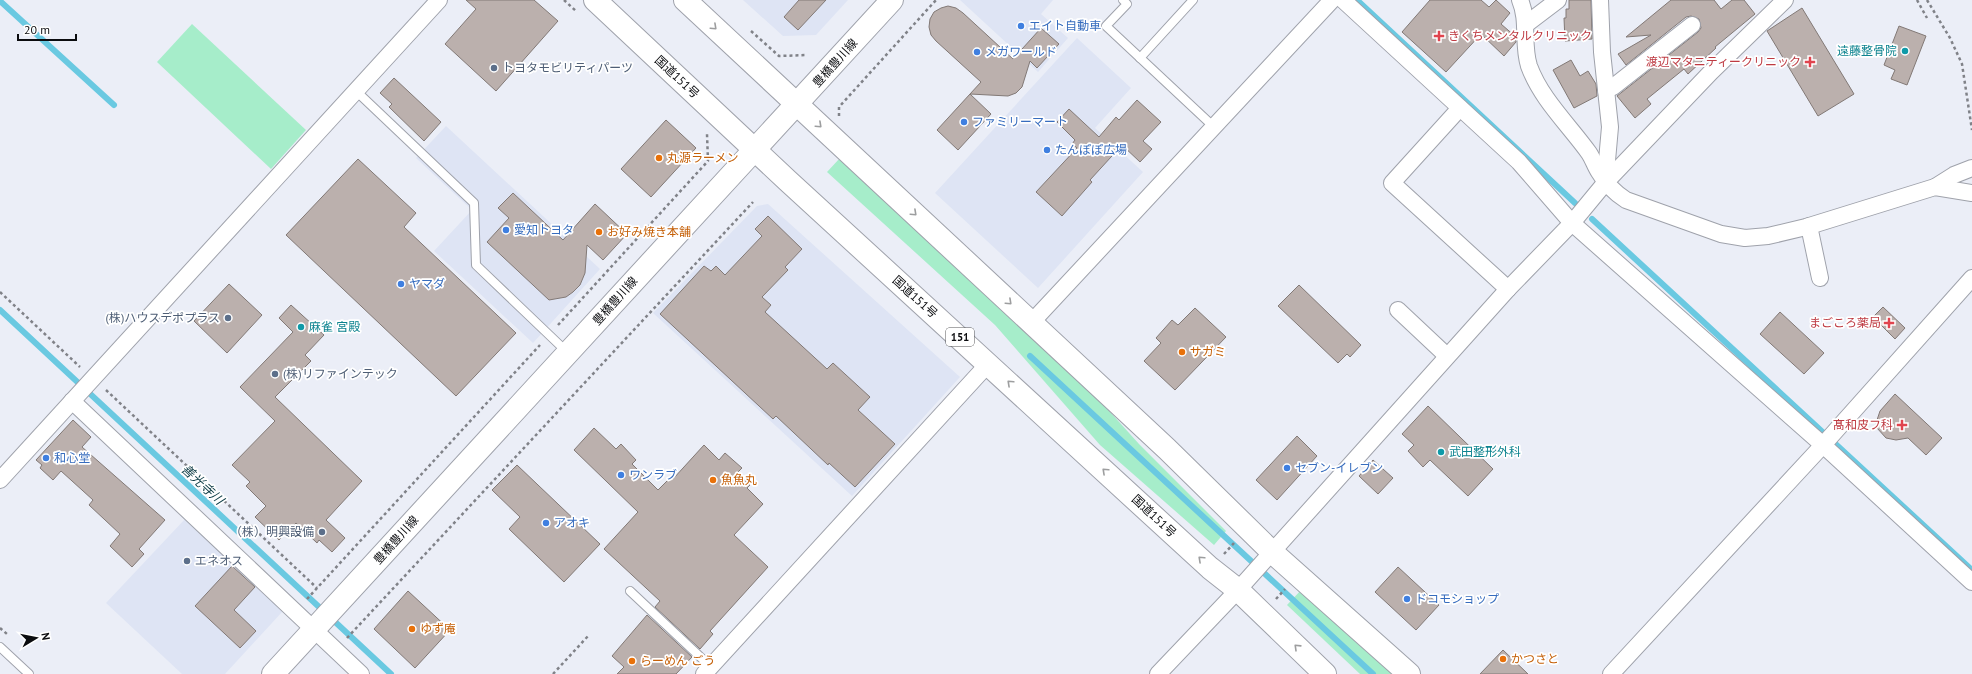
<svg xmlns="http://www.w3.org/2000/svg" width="1972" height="674" font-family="'PT Sans','Noto Sans JP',sans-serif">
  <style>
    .built { fill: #dee4f4 }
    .green { fill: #a6edca }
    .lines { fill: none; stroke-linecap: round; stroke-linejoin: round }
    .stream { stroke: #6ac9e1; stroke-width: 6 }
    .building { fill: #bbb0ad; stroke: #827976 }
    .service-casing { stroke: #9fa2ab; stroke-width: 10 }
    .minor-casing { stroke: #9fa2ab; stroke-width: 18 }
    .secondary-casing { stroke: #9fa2ab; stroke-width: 24 }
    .trunk-casing { stroke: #9fa2ab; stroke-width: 24 }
    .path { stroke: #808288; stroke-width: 2.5; stroke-dasharray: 3 3; stroke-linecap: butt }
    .service { stroke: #fff; stroke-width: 8 }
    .minor { stroke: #fff; stroke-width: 16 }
    .secondary { stroke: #fff; stroke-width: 22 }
    .trunk { stroke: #fff; stroke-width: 22 }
    .oneway { stroke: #9d9e9f }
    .shop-dot { fill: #3f7fe0; stroke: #fff; stroke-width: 1.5 }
    .health-dot { fill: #e0444e; stroke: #fff; stroke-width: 1.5 }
    .culture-dot { fill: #0f9aa8; stroke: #fff; stroke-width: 1.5 }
    .service-dot { fill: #5c6f8a; stroke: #fff; stroke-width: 1.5 }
    .food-dot { fill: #e8710a; stroke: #fff; stroke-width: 1.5 }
    .labels { text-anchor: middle; stroke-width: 3.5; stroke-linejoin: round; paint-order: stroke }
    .shield { fill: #fff; stroke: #545557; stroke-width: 1 }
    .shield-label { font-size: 11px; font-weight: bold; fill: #0b0c0f }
    .shop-label { font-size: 12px; fill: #366cbe; stroke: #fff; text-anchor: start }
    .health-label { font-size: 12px; fill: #be3a42; stroke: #fff; text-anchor: end }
    .culture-label { font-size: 12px; fill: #0d838f; stroke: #fff; text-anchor: start }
    .street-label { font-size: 12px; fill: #0b0c0f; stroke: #fff }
    .service-label { font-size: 12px; fill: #4e5e75; stroke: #fff; text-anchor: start }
    .food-label { font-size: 12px; fill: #c56008; stroke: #fff; text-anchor: start }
    .water-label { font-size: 13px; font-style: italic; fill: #093842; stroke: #fff }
  </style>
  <rect width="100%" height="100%" fill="#ebeef7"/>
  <g class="built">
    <path d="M743,0H848L816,35L783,36Z"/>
    <path d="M960,0H1053L1041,14L1068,38L1038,72Z"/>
    <path d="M1077,38L1131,88L1095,128L1143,172L1038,288L935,193Z"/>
    <path d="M446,126L600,269L533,343L434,251L472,210L416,158Z"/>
    <path d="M768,204L960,377L852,496L653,313L757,206Z"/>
    <path d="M185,519L283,611L225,674H182L106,603Z"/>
  </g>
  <g class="green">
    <path d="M192,24L306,130L271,169L157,62Z"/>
    <path d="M840,158L1065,362L1139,444L1226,531L1214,545L1100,445L995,325L827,172Z"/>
    <path d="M1303,588L1398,674H1360L1287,605Z"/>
  </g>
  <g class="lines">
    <g class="stream">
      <path d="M1357,0L1575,203"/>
      <path d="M0,1L114,105"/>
      <path d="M1592,219L1972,570"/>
      <path d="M0,310L391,674"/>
      <path d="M1030,356L1373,674"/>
    </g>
  </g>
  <g class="building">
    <path d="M466,0H534L558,21L496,91L445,44L476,9Z"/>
    <path d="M799,0H826L798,30L784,17Z"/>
    <path d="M1430,0H1481L1489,7L1496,0L1510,13L1501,24L1516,37V42L1504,56L1481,34L1446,72L1402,32Z"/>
    <path d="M1569,0H1591L1592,39L1565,41L1564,18H1566V9H1569Z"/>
    <path d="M1671,0H1714L1721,9L1732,0H1744L1755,14L1715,47L1716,48L1688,74L1684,69L1647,99L1651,104L1635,118L1617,96L1698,32L1701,28L1699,19L1691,16L1686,17L1626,65L1618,54L1651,35L1626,37Z"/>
    <path d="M948,6L956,8L963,13L1013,59L1041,28L1059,44L1037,68L1030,61L1022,87L1016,93L1008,96L970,94L981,82L936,41L931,35L929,27L930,19L934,12L941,8Z"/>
    <path d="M1802,8L1854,94L1818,116L1767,31Z"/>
    <path d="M1899,26L1926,36L1907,85L1891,79L1895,70L1884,65Z"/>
    <path d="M1571,60L1580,76L1588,71L1596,84L1597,96L1574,108L1553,70Z"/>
    <path d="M394,78L441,122L424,141L389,107L392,104L380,93Z"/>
    <path d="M970,94L991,114L958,150L937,130Z"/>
    <path d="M1137,100L1161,122L1143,141L1152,149L1140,162L1122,145L1090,180L1092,182L1062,216L1036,192L1077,148L1072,144L1075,140L1057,122L1069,109L1099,137L1116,117L1119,120Z"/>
    <path d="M666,120L696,148L651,197L621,169Z"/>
    <path d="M358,159L416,213L404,227L516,333L456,396L286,235Z"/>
    <path d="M513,193L563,240L595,204L627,234L603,260L587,245L585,273L580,285L573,292L566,297L549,300L487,242L509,218L498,208Z"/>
    <path d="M768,216L802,249L785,267L788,270L762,297L771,305L765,312L827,369L833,363L870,397L858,410L895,444L855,487L829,463L828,465L776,416L773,419L660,314L704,266L711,271L716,266L725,275L762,236L755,229Z"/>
    <path d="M229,284L262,315L227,353L194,321Z"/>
    <path d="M1299,285L1361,345L1350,357L1347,354L1338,363L1278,306Z"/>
    <path d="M291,305L324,335L305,355L311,361L275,397L362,481L326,520L345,538L332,552L319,540L317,543L296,523L279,540L255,517L266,506L246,486L250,482L232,465L275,421L240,387L293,332L279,318Z"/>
    <path d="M1883,307L1905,328L1895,339L1873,317Z"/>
    <path d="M1195,308L1226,337L1175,390L1144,361L1161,343L1156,338L1172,320L1178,325Z"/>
    <path d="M1780,312L1824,353L1804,374L1760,334Z"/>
    <path d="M1895,394L1942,438L1926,455L1908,438L1896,440L1886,438L1877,428L1876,423L1880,411Z"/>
    <path d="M1428,406L1493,469L1468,496L1430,460L1423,467L1408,451L1414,445L1402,434Z"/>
    <path d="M73,420L91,437L82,447L165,520L139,549L144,554L132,567L110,546L120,534L89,505L93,500L61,471L53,480L40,468L42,465L36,460Z"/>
    <path d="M594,428L616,449L621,444L636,460L632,464L658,490L671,477L673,479L704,445L719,460L725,453L742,468L737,473L750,485L747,488L763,504L734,535L768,567L710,631L713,634L700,649L655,607L660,601L604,549L638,512L574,450Z"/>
    <path d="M1297,436L1317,456L1277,500L1256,480Z"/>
    <path d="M1373,460L1393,478L1378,494L1359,476Z"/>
    <path d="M517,465L600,544L564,582L509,529L520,517L492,490Z"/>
    <path d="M232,566L255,587L234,610L256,631L240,648L195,606Z"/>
    <path d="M1398,567L1439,605L1416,630L1375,592Z"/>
    <path d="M408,591L450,630L415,668L374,629Z"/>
    <path d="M647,615L692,657L676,674H617L624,667L612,656Z"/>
    <path d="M1503,650L1528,674H1480Z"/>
  </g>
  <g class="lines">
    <defs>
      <g id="service">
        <path d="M1123,0L1127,4L1106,26L1214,127"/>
        <path d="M1140,58L1193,0"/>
        <path d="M355,90L474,203L476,265L567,352"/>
        <path d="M630,591L711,667"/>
        <path d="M0,647L29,674"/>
      </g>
      <g id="minor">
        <path d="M1343,0L1519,162L1572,223L1823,445L1972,582"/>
        <path d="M1520,0C1529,21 1522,44 1529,66C1541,99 1569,125 1589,153C1593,159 1595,166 1599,172C1606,184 1615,193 1626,200L1721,234L1745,238L1768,236L1806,227L1935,187L1972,193"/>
        <path d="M1600,0L1602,52L1610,127L1605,183"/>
        <path d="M1525,25L1558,0"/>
        <path d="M1606,90L1613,87L1692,25"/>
        <path d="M1460,108L1392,183L1508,289"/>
        <path d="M1935,187L1954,175L1972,168"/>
        <path d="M1809,226L1820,278"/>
        <path d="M1398,310L1447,356"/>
        <path d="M1031,323L1332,0"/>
        <path d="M72,401L361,674"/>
        <path d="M0,480L439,0"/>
        <path d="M704,674L989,363"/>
        <path d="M1158,674L1238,590L1508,289L1572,223L1605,183L1711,72L1785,0"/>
        <path d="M1611,674L1823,445L1972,278"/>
      </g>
      <path id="secondary" d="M273,674L892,0"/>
      <g id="trunk">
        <path d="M595,0L788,181L1210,568L1238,590L1325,674"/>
        <path d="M685,0L1167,449L1272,552L1409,674"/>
      </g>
    </defs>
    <use href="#service" class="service-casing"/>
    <use href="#minor" class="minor-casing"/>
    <use href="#secondary" class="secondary-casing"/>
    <use href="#trunk" class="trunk-casing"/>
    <g class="path">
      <path d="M564,0L577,12"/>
      <path d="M1917,0L1927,18"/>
      <path d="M1927,0L1950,38L1962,64L1972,130"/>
      <path d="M751,31L779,56L807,55"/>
      <path d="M839,116V107L936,0"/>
      <path d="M0,292L80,367"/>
      <path d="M558,325L708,161L707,134"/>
      <path d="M106,390L317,588"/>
      <path d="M1224,554L1234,543"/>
      <path d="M307,599L540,345"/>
      <path d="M1276,599L1285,589"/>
      <path d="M0,628L7,634"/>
      <path d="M347,638L753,202"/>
      <path d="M553,674L589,635"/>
    </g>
    <use href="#service" class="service"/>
    <use href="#minor" class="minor"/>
    <use href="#secondary" class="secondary"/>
    <use href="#trunk" class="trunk"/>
  </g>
  <defs><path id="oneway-chevron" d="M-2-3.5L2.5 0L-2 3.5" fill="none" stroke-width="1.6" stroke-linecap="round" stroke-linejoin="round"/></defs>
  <g class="oneway">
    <use href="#oneway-chevron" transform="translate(714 27) rotate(43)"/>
    <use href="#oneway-chevron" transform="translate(819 125) rotate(43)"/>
    <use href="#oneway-chevron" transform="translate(914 213) rotate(43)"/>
    <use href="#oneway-chevron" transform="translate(1009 302) rotate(43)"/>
    <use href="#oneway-chevron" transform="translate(1010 383) rotate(-137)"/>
    <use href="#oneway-chevron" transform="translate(1105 471) rotate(-137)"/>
    <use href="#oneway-chevron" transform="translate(1201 559) rotate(-137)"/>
    <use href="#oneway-chevron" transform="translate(1297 647) rotate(-136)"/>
  </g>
  <g class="shop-dot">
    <circle cx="1021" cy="26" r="4"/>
    <circle cx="977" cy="52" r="4"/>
    <circle cx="964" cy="122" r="4"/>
    <circle cx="1047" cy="150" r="4"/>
    <circle cx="506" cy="230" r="4"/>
    <circle cx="401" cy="284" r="4"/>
    <circle cx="46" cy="458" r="4"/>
    <circle cx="1287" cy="468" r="4"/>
    <circle cx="621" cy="475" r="4"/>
    <circle cx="546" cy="523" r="4"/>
    <circle cx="1407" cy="599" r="4"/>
  </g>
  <g class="health-dot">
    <path d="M1437 30h4v4h4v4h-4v4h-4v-4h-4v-4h4z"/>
    <path d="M1808 56h4v4h4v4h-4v4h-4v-4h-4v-4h4z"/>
    <path d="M1887 317h4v4h4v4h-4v4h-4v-4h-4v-4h4z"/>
    <path d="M1900 419h4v4h4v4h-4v4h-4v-4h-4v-4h4z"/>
  </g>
  <g class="culture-dot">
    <circle cx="1905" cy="51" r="4"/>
    <circle cx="301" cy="327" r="4"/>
    <circle cx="1441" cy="452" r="4"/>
  </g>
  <g class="service-dot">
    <circle cx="494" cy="68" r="4"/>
    <circle cx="228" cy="318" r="4"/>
    <circle cx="275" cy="374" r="4"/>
    <circle cx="322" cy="532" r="4"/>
    <circle cx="187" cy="561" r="4"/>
  </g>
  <g class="food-dot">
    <circle cx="659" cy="158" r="4"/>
    <circle cx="599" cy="232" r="4"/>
    <circle cx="1182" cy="352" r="4"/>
    <circle cx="713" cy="480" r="4"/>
    <circle cx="412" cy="629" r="4"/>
    <circle cx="1503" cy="659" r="4"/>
    <circle cx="632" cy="661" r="4"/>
  </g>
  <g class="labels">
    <rect class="shield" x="946" y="328" width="28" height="18" rx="3"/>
    <g class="shield-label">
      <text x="960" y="341">151</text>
    </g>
    <g class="shop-label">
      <text x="1029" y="30">エイト自動車</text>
      <text x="985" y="56">メガワールド</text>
      <text x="972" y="126">ファミリーマート</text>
      <text x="1055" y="154">たんぽぽ広場</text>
      <text x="514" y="234">愛知トヨタ</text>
      <text x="409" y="288">ヤマダ</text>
      <text x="54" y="462">和心堂</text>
      <text x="1295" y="472">セブン-イレブン</text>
      <text x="629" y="479">ワンラブ</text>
      <text x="554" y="527">アオキ</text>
      <text x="1415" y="603">ドコモショップ</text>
    </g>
    <g class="health-label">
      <text x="1448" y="40" text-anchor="start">きくちメンタルクリニック</text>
      <text x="1801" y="66">渡辺マタニティークリニック</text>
      <text x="1881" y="327">まごころ薬局</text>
      <text x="1893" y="429">髙和皮フ科</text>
    </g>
    <g class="culture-label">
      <text x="1897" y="55" text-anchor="end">遠藤整骨院</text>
      <text x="309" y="331">麻雀 宮殿</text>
      <text x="1449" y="456">武田整形外科</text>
    </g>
    <g class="street-label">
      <text transform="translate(835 63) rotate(-48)" y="4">豊橋豊川線</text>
      <text transform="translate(677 77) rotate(43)" y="4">国道151号</text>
      <text transform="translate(915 297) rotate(42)" y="4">国道151号</text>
      <text transform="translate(615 301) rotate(-48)" y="4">豊橋豊川線</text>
      <text transform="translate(1154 516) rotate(43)" y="4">国道151号</text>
      <text transform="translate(396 540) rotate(-48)" y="4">豊橋豊川線</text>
    </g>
    <g class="service-label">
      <text x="502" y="72">トヨタモビリティパーツ</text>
      <text x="220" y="322" text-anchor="end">(株)ハウスデポプラス</text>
      <text x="283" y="378">(株)リファインテック</text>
      <text x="314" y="536" text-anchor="end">（株）明興設備</text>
      <text x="195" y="565">エネオス</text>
    </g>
    <g class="food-label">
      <text x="667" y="162">丸源ラーメン</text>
      <text x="607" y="236">お好み焼き本舗</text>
      <text x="1190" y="356">サガミ</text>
      <text x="721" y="484">魚魚丸</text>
      <text x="420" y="633">ゆず庵</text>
      <text x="1511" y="663">かつさと</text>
      <text x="640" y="665">らーめん ごう</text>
    </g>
    <g class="water-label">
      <text transform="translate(203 484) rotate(43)" y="5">善光寺川</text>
    </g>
  </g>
  <g transform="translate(36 638) rotate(80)" stroke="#ffffff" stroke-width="3" paint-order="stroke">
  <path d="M0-3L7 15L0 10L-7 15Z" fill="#0b0c0f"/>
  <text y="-6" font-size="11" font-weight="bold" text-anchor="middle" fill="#0b0c0f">N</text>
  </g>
  <path d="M18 34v6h58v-6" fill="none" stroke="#0b0c0f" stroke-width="2"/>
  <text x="24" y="34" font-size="12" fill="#0b0c0f" stroke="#ffffff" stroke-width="3" paint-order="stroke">20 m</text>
</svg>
